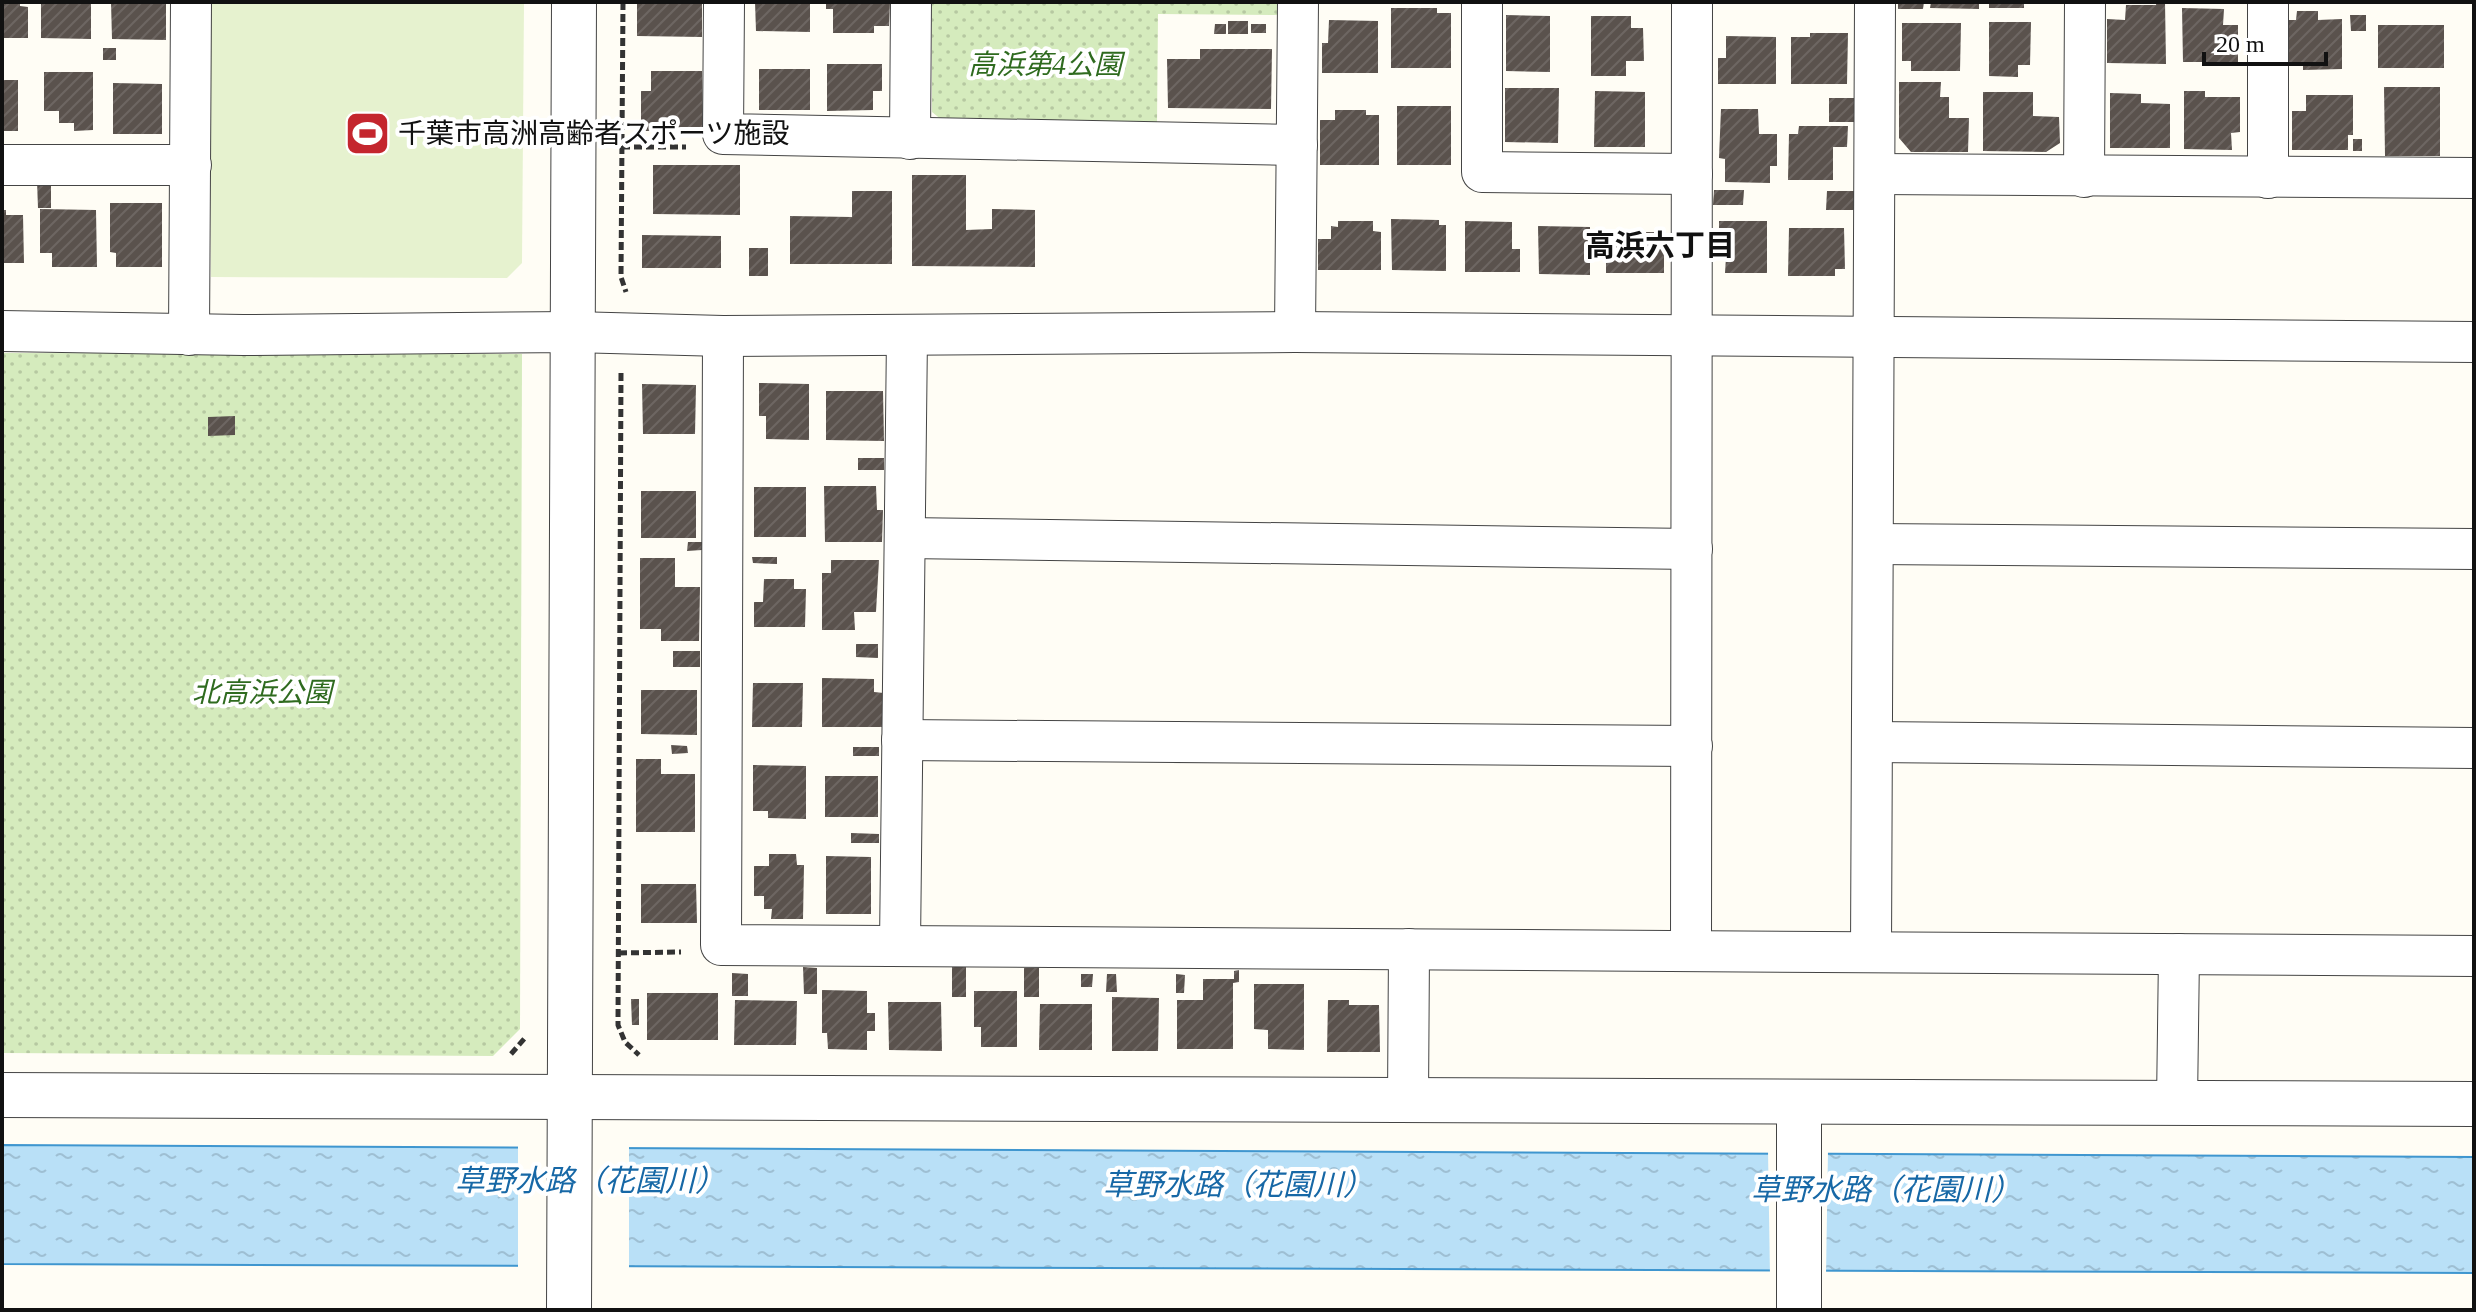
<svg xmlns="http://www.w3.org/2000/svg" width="2476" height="1312" font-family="'Times New Roman','Noto Sans JP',serif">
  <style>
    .park { fill: url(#park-dots) }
    .pitch { fill: #e6f2cf }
    .water { fill: url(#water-ripples); stroke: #3f96cf; stroke-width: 2 }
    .pier { fill: #fffdf5 }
    .building { fill: url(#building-hatch) }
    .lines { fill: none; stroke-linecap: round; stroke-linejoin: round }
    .minor-casing { stroke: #444; stroke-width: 42 }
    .tertiary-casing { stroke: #444; stroke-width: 46 }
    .path { stroke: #333; stroke-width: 5; stroke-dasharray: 8 4; stroke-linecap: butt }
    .minor { stroke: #fff; stroke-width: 40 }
    .tertiary { stroke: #fff; stroke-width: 44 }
    .labels { text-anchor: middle; stroke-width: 8; stroke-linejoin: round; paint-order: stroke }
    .park-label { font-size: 28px; font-style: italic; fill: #2f6b1f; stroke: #fff }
    .poi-label { font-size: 28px; fill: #111; stroke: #fff; text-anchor: start }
    .neighbourhood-label { font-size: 30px; font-weight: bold; fill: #111; stroke: #fff }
    .water-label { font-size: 30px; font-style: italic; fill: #1768a6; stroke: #fff }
  </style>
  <defs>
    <pattern id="park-dots" width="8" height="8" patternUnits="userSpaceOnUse" patternTransform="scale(2)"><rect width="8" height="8" fill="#d5ebbd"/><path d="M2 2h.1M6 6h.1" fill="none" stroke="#b6c8a1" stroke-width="1.8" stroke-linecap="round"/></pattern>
    <pattern id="water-ripples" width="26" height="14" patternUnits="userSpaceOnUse" patternTransform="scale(2)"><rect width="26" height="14" fill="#b9e0f7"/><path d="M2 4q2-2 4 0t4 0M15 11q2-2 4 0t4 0" fill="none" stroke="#9ebfd3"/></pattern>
    <pattern id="building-hatch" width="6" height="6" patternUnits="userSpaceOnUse" patternTransform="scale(2)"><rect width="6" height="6" fill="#5a524d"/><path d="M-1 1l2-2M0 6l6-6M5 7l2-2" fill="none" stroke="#6d6662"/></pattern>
  </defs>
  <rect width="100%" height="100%" fill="#fffdf5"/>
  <g class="park">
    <path d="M932,2H1279V15L1158,14L1157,124L948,125L932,112Z"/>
    <path d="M2,353L522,354L520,1029L493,1056L2,1053Z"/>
  </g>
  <path class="pitch" d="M210,2H524L522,263L507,278L211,277Z"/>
  <path class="water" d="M2,1145L2474,1157V1273L2,1264Z"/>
  <g class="pier">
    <path d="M518,1144H629V1271L518,1270Z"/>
    <path d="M1768,1150H1828L1826,1275H1770Z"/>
  </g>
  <g class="building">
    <path d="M2,2H20V6L28,7V38H2Z"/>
    <path d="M41,2H91V39L41,38Z"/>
    <path d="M111,2H166V40L112,39Z"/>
    <path d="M637,2H702V37L637,36Z"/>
    <path d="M755,2H810V32L756,31Z"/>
    <path d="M826,2H890L889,26H874V33H833V9H826Z"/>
    <path d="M1898,2H1924L1923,9H1898Z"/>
    <path d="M1931,2H1979V9L1930,8Z"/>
    <rect x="1989" y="2" width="35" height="6"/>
    <path d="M2156,2H2165L2166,64L2107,63V19L2125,20L2126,5H2156Z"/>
    <path d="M1391,8H1437V13H1451V68H1391Z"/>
    <path d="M2182,8L2224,9L2223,25H2238V62H2183Z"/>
    <path d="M2297,11H2318V20L2342,19V69L2303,70V63H2287V20H2296Z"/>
    <path d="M1506,15L1550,16V72L1506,71Z"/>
    <path d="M2350,15H2366V31H2351Z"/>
    <path d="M1591,16H1631V28H1643L1644,61H1626V76H1591Z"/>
    <path d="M1329,20L1378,21V73H1322V43H1328Z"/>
    <rect x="1228" y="21" width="20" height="13"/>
    <path d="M1989,22H2031L2030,65H2018V77L1989,76Z"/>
    <path d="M1902,23H1961L1960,71H1911V61H1902Z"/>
    <path d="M1215,24H1226V34H1214Z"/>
    <rect x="1251" y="24" width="15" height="9"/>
    <rect x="2378" y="25" width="66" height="43"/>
    <path d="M1810,33H1848L1847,84H1791V37H1810Z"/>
    <path d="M1726,36L1776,37V84H1718V58H1726Z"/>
    <rect x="103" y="48" width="13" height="12"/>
    <path d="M1200,49H1272L1271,109L1168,108L1167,59H1200Z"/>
    <path d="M827,64H882V91H873V110L827,111Z"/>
    <rect x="759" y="69" width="51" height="41"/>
    <path d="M651,71H702L703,131H641V91H651Z"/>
    <path d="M44,72H93V130L74,131V123H59V111H44Z"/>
    <rect x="2" y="80" width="16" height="51"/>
    <path d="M1899,82H1941L1940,97H1949V118H1969L1968,152H1911L1899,138Z"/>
    <path d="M113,83L162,84V134H113Z"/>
    <path d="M2384,87H2440V156H2385Z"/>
    <path d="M1505,88H1559L1558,143L1505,142Z"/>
    <path d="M1595,91L1645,92V147H1594Z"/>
    <path d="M2184,91H2205V97H2240V132L2231,133L2232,150L2184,149Z"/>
    <path d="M1983,92H2033V116L2059,117L2060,143L2046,152L1983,151Z"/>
    <path d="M2110,93L2141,94V103L2170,104V148H2110Z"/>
    <path d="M2306,95H2353V135H2348V150H2292V111H2306Z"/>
    <rect x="1829" y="98" width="27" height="24"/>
    <rect x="1397" y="106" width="54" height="59"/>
    <path d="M1721,109H1758L1759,134H1777V166H1770V183L1725,182V159L1719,158Z"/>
    <path d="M1335,110H1366V115H1379V165H1320V120H1335Z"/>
    <path d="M1799,126H1848L1847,147H1833V180H1788L1789,134H1798Z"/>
    <rect x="2353" y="139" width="9" height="12"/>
    <path d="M653,165H740V215L653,214Z"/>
    <path d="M912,175H966V230L992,229V209L1035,210V267L912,266Z"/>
    <path d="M37,181H51V208H38Z"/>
    <path d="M1714,190H1744L1743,205H1713Z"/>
    <path d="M852,191H892V264H790V216L852,217Z"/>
    <path d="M1827,191H1856V210H1826Z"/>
    <path d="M110,203H162V267H116V253L110,252Z"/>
    <path d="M40,209L96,210L97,267H52V253H40Z"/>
    <path d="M2,210H6V215H23L24,263H2Z"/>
    <path d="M1391,219L1439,220V225H1446V271L1392,270Z"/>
    <path d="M1338,221H1373V231L1381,232V270H1318V239H1331V226L1338,227Z"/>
    <path d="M1465,221L1512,222V249H1520V272H1465Z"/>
    <path d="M1719,221H1767V273H1725L1726,257H1719Z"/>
    <path d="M1538,226L1590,227V275L1539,274Z"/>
    <path d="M1789,228H1844L1845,269H1835V276H1788Z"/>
    <rect x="1606" y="232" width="58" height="41"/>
    <path d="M642,235L721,236V268H642Z"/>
    <rect x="749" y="248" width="19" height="28"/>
    <path d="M759,383L809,384V440L766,439V416H759Z"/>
    <path d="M642,384L696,385L695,434H643Z"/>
    <path d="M826,391H883L884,441L826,440Z"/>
    <path d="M235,416V435L208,436V417Z"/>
    <rect x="858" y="458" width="26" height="12"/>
    <path d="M824,486H876L877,510H883L882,542H825Z"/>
    <rect x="754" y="487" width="52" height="50"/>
    <rect x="641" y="491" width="55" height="47"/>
    <path d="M688,542H702V550L687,551Z"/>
    <path d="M752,557H777V564L753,563Z"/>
    <path d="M640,558H675V587H700L699,641H661V629H640Z"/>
    <path d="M831,560H879L876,612H854L855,630H822V573H831Z"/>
    <path d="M764,579H794V589H806L805,627H754V602H763Z"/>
    <path d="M856,644H878V658L856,657Z"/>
    <rect x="673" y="651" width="27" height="16"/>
    <path d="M822,678L874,679V692L884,693L883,727H822Z"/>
    <path d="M753,683H803L802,727H752Z"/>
    <path d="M641,690H697V735L641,734Z"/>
    <path d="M671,745L687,746L688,753L672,754Z"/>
    <rect x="853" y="747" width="26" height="9"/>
    <path d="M636,759H661V774H695V832H636Z"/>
    <path d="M753,765L806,766V819L768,818V811H753Z"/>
    <rect x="825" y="776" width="53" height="41"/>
    <path d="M851,833L879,834V843H851Z"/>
    <path d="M769,854H796L797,865H804L803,919H771L772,909H764V896H754V866H769Z"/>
    <path d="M826,856L871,857V914H826Z"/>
    <path d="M641,884H696L697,923H641Z"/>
    <path d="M803,967L817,968V994H804Z"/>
    <rect x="952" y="967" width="14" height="30"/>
    <rect x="1024" y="968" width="15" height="29"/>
    <path d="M1239,970V982L1233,983V1049H1177V1000H1203V979H1234V971Z"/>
    <path d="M732,973L748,974V996H732Z"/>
    <path d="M1081,974H1093L1092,987H1081Z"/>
    <path d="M1107,974H1116L1117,992H1106Z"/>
    <path d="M1176,974L1185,975L1184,993H1176Z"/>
    <path d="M1254,984H1304V1050L1268,1049V1030L1254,1029Z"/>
    <path d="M822,990L867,991V1013H875V1031H867V1050L828,1049L827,1033H822Z"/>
    <path d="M974,991H1017V1047H981V1027H974Z"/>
    <rect x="647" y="993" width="71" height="47"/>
    <path d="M1112,997L1159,998L1158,1051H1112Z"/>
    <path d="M631,999H639V1025H632Z"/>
    <path d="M735,1000L797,1001L796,1045H734Z"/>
    <path d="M1328,1000H1349V1005H1379L1380,1052H1327Z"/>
    <path d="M888,1002H941L942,1051L889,1050Z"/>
    <path d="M1040,1004H1092V1050H1039Z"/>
  </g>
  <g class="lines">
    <defs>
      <g id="minor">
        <path d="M724,2L723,134L1297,145"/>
        <path d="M1482,2V172L1692,174"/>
        <path d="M2268,2V178"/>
        <path d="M910,139L911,2"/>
        <path d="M2,165H191"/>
        <path d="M1875,174L2474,178"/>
        <path d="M2084,177L2085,2"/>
        <path d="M2,331L243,335L573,332L723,336L1295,332L2474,342"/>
        <path d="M1295,332L1298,2"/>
        <path d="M189,335L191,2"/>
        <path d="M723,336L721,945L2474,956"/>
        <path d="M905,538L1692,549"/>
        <path d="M1873,544L2474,549"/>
        <path d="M902,740L1692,746"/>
        <path d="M1872,742L2474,748"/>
        <path d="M900,945L907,335"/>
        <path d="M1691,951L1692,2"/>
        <path d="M1871,952L1875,2"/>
        <path d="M1408,1100L1409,949"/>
        <path d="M2177,1103L2179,954"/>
      </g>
      <g id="tertiary">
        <path d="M2,1095L2474,1104"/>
        <path d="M1799,1102V1310"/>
        <path d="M569,1310L574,2"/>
      </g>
    </defs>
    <use href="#minor" class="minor-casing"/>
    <use href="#tertiary" class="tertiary-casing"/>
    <g class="path">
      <path d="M623,2L621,277L626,292"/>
      <path d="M622,147H686"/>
      <path d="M621,373L618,1025L625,1042L639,1055"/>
      <path d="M619,953L681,952"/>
      <path d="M511,1054L525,1038"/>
    </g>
    <use href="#minor" class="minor"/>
    <use href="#tertiary" class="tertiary"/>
  </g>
  <defs>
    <symbol id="stadium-square" viewBox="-11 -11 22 22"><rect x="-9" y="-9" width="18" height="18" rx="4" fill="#c4262e" stroke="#fff"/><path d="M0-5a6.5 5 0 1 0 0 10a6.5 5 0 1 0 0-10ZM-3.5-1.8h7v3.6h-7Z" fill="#fff"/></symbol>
  </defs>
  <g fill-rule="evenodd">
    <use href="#stadium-square" x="342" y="108" width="51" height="51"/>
  </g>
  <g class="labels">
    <g class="park-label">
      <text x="1045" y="74">高浜第4公園</text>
      <text x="262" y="702">北高浜公園</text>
    </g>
    <g class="poi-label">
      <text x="398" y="143">千葉市高洲高齢者スポーツ施設</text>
    </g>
    <g class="neighbourhood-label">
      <text x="1660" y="256">高浜六丁目</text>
    </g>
    <g class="water-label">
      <text x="590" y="1191">草野水路（花園川）</text>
      <text x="1238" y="1195">草野水路（花園川）</text>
      <text x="1886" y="1200">草野水路（花園川）</text>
    </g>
  </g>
  <rect width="2476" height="1312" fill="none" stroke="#111111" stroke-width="8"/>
  <path d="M2204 52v12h122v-12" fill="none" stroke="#111111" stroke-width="4"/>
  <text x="2216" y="52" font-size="24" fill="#111111" stroke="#ffffff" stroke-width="6" paint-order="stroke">20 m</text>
</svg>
